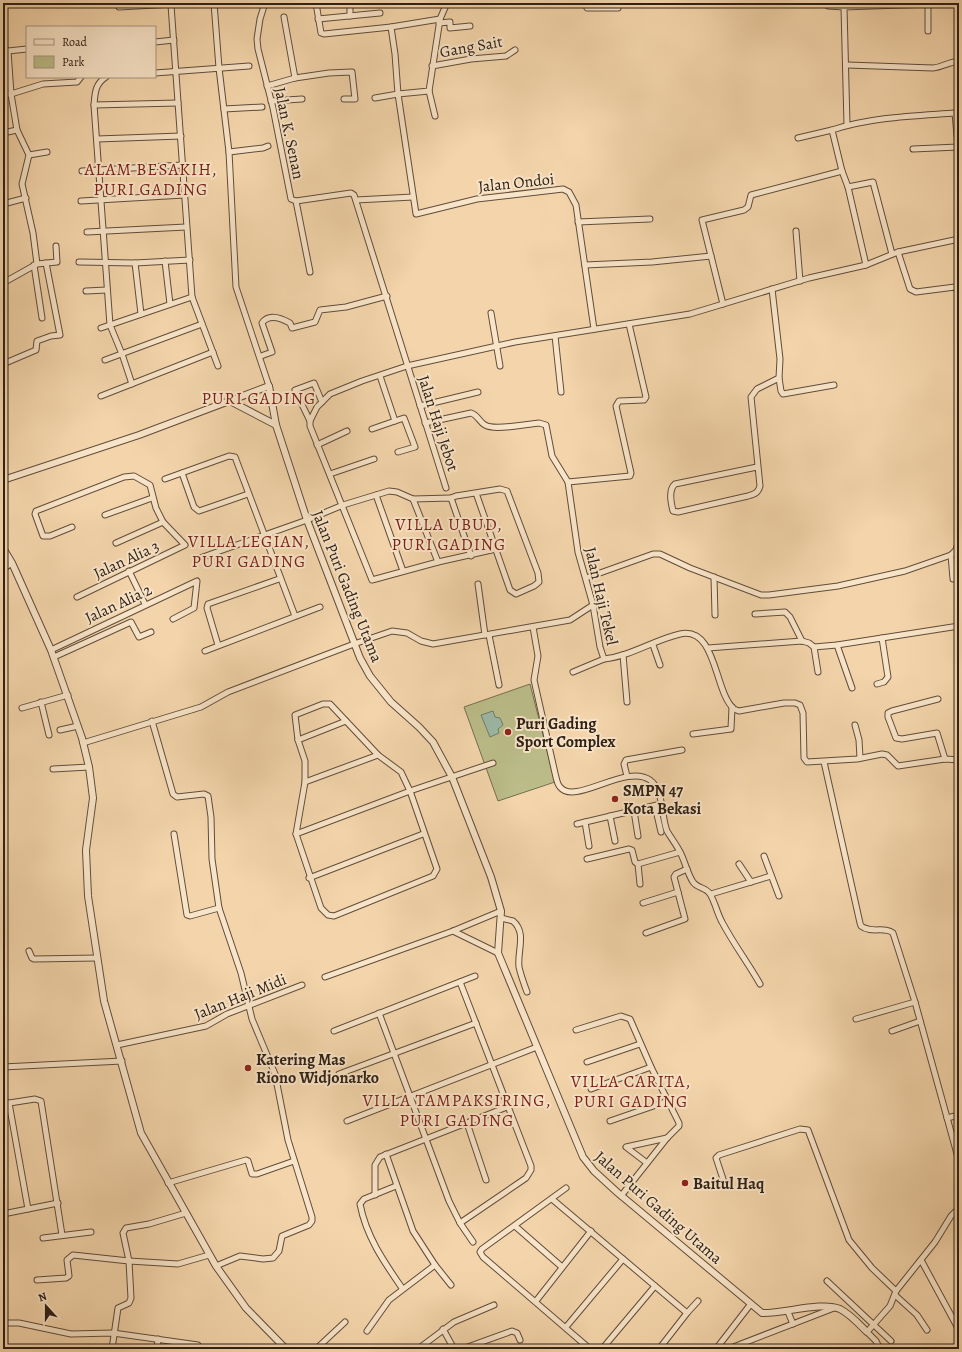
<svg xmlns="http://www.w3.org/2000/svg" width="962" height="1352" font-family="Alegreya,serif">
  <style>
    .green { fill: #bbbd89; stroke: #756e50 }
    .water { fill: #9cb9a8; stroke: #707c6e }
    .lines { fill: none; stroke-linecap: round; stroke-linejoin: round }
    .minor-casing { stroke: #604d3b; stroke-width: 7 }
    .tertiary-casing { stroke: #604d3b; stroke-width: 8 }
    .minor { stroke: #f8e4c8; stroke-width: 5 }
    .tertiary { stroke: #f8e4c8; stroke-width: 6 }
    .poi-dot { fill: #8f2418; stroke: #f8e4c8; stroke-width: 1.5 }
    .labels { text-anchor: middle; stroke-width: 4; stroke-linejoin: round; paint-order: stroke }
    .street-label { font-size: 16px; fill: #2f2016; stroke: #f8e4c8 }
    .poi-label { font-size: 16px; font-weight: bold; fill: #2f2016; stroke: #f8e4c8; text-anchor: start }
    .neighbourhood-label { font-size: 17px; letter-spacing: 1px; fill: #7a1f14; stroke: #f8e4c8 }
  </style>
  <rect width="100%" height="100%" fill="#f4d5ab"/>
  <filter id="stains"><feTurbulence type="fractalNoise" baseFrequency=".005" numOctaves="4"/><feColorMatrix values="0 0 0 0 .2 0 0 0 0 .09 0 0 0 0 .02 0 0 0 .5 -.17"/></filter>
  <radialGradient id="worn" r=".72"><stop offset=".6" stop-color="#630" stop-opacity="0"/><stop offset="1" stop-color="#630" stop-opacity=".3"/></radialGradient>
  <path class="green" d="M530,684L555,782L498,801L464,707Z"/>
  <path class="water" d="M493,711L495,717L500,718L503,725L498,729L499,733L490,737L481,715Z"/>
  <g class="lines">
    <defs>
      <g id="minor">
        <path d="M214,3L219,68L229,152L236,287L269,386"/>
        <path d="M214,3H226"/>
        <path d="M265,3L260,19L257,39L258,49L273,108L291,199L296,201L351,193L354,195L446,488"/>
        <path d="M316,3L321,33L324,34L391,27L440,19"/>
        <path d="M350,3V16"/>
        <path d="M447,3L440,19L429,91L398,94L416,214L477,199L563,189L569,192L576,205L594,329"/>
        <path d="M585,3L587,8H618"/>
        <path d="M824,3L828,6L844,7"/>
        <path d="M171,5L192,297L218,366"/>
        <path d="M119,7L192,3"/>
        <path d="M284,17L295,78L329,73L352,72L355,99H344"/>
        <path d="M318,19L380,13"/>
        <path d="M439,23L450,22V28L470,26"/>
        <path d="M928,31V4"/>
        <path d="M155,42L174,40"/>
        <path d="M3,50L8,51L11,94L17,130L29,155L22,184L33,233L37,264"/>
        <path d="M8,51L27,49"/>
        <path d="M847,65L933,68C942,67 949,62 959,61"/>
        <path d="M432,66L471,59L506,56L515,50"/>
        <path d="M155,73L249,66"/>
        <path d="M106,77C95,84 95,93 94,105L110,325L122,354L132,384"/>
        <path d="M267,86L295,78"/>
        <path d="M429,91L435,116"/>
        <path d="M3,94H11L43,84L77,82L81,77"/>
        <path d="M375,98L398,94L395,54L391,27"/>
        <path d="M271,101L302,99"/>
        <path d="M94,105L178,103"/>
        <path d="M224,109L262,107"/>
        <path d="M959,113H955L959,158"/>
        <path d="M847,125L844,7L959,3"/>
        <path d="M3,133L17,130"/>
        <path d="M798,138L832,130"/>
        <path d="M97,139L181,136"/>
        <path d="M913,149L958,147"/>
        <path d="M229,152L263,148L268,146"/>
        <path d="M29,155L47,152"/>
        <path d="M82,171L183,165"/>
        <path d="M848,187L873,182L892,254"/>
        <path d="M356,200L413,197"/>
        <path d="M81,201L184,195"/>
        <path d="M296,201L310,272"/>
        <path d="M3,204L26,198"/>
        <path d="M578,222L650,219"/>
        <path d="M796,231L800,281"/>
        <path d="M87,232L186,227"/>
        <path d="M898,252L910,289L916,292L955,287L959,293"/>
        <path d="M165,261L170,304"/>
        <path d="M79,262L135,263L190,260"/>
        <path d="M135,263L141,314"/>
        <path d="M34,265L42,318"/>
        <path d="M585,265L652,262L711,256"/>
        <path d="M866,265L848,187L842,171L832,130C872,117 914,116 955,113"/>
        <path d="M3,283L37,264L57,262L56,246"/>
        <path d="M86,291L107,290"/>
        <path d="M723,304L702,220L744,210L748,207L751,195L842,171"/>
        <path d="M491,313L500,366"/>
        <path d="M101,328L192,297"/>
        <path d="M555,336L561,392"/>
        <path d="M261,356L272,352L262,323C269,313 281,318 290,323L292,328L315,322L320,310L346,307L387,296"/>
        <path d="M105,360L202,324"/>
        <path d="M3,364L36,350L37,341L51,336L60,335L46,263"/>
        <path d="M380,376L395,421L404,418L415,447L398,452"/>
        <path d="M779,378L781,391L783,394L834,385"/>
        <path d="M101,396L213,352"/>
        <path d="M322,402L314,383L295,390L310,421V426L372,580L438,562L496,549"/>
        <path d="M420,406L478,392"/>
        <path d="M310,421L317,407L330,394L362,381L407,366L515,342L690,314L809,278L866,265L898,252L959,239"/>
        <path d="M425,423L471,413C478,415 479,422 485,425C494,431 527,424 539,423L546,425L552,456L568,482L578,552L593,605L600,647L604,659C631,656 654,640 680,634C717,626 714,692 734,709L739,711L784,703H795L800,705L803,713L804,758L807,762L857,759L882,754L887,755L898,766L945,759L959,760"/>
        <path d="M372,429L395,421"/>
        <path d="M317,445L347,431"/>
        <path d="M757,467L675,484C668,490 671,503 673,511L678,512L748,496C755,494 758,493 760,486L751,397L757,389L779,378L780,359L772,289"/>
        <path d="M182,473L194,507L199,511L248,494"/>
        <path d="M330,474L374,459"/>
        <path d="M165,479L229,456L235,457L295,616"/>
        <path d="M568,482L630,476L631,473L616,406L619,401L644,400L646,397L629,324"/>
        <path d="M376,495L403,571"/>
        <path d="M451,498L456,496L500,489L507,491L538,573L539,582L534,586L516,594L510,590L476,493"/>
        <path d="M413,499L438,562"/>
        <path d="M105,515L152,498"/>
        <path d="M72,527L50,536H43L35,514L36,511L124,477L134,476L150,485L156,508L163,522L185,545L77,597"/>
        <path d="M116,543L163,522"/>
        <path d="M951,555L953,579"/>
        <path d="M200,558L307,520L343,505L389,491L397,492L413,499L451,498L471,556"/>
        <path d="M3,569L12,563"/>
        <path d="M129,571L145,604"/>
        <path d="M714,577L715,615"/>
        <path d="M586,578L653,554H660L690,568L761,595H769L838,586L905,571L951,555L956,550L959,540"/>
        <path d="M478,584L485,635"/>
        <path d="M755,614L785,612L790,617L802,641"/>
        <path d="M533,627L538,656L534,680L555,773C556,777 557,784 560,787C575,806 626,763 650,780C664,790 661,816 667,831C671,838 676,844 680,852C685,861 687,873 693,882C698,889 706,887 710,894C715,902 717,913 722,922C733,943 748,963 760,984"/>
        <path d="M489,635L499,685"/>
        <path d="M218,645L207,608L208,604L279,579"/>
        <path d="M653,645L660,665"/>
        <path d="M837,645L852,688"/>
        <path d="M814,647L818,672"/>
        <path d="M708,648L802,641L809,643L814,647L837,645L959,626"/>
        <path d="M51,650L197,581L194,608L173,619"/>
        <path d="M205,651L320,607"/>
        <path d="M623,655L627,702"/>
        <path d="M54,657L131,622L139,637L151,632"/>
        <path d="M573,672L604,659"/>
        <path d="M877,684L884,682L888,677L882,638"/>
        <path d="M938,699L892,711L888,713V717L896,738L902,739L937,733L945,759"/>
        <path d="M41,702L49,735"/>
        <path d="M323,704H330L378,755L401,772L410,791L437,869L433,876L334,916L328,915L321,908L296,834L305,782V761L298,740L295,715Z"/>
        <path d="M22,708L68,695"/>
        <path d="M152,721L173,794L177,797L204,794L208,796L211,817L212,859L219,908L241,973L252,1019L275,1074L288,1140L312,1217V1221L309,1225L282,1236L279,1251L273,1258L263,1259L240,1256L216,1266"/>
        <path d="M855,725L859,740L860,758"/>
        <path d="M60,730L78,726"/>
        <path d="M693,734L731,729L732,707"/>
        <path d="M298,740L346,721"/>
        <path d="M83,743L201,707L228,692L354,644L392,631L407,633L421,641L433,644L570,620L593,605"/>
        <path d="M824,762L860,923L861,926C871,934 885,926 893,933L915,1002L959,1161"/>
        <path d="M53,769L89,767"/>
        <path d="M627,776L624,764L626,760L682,750"/>
        <path d="M305,782L378,755"/>
        <path d="M655,806L661,832"/>
        <path d="M634,811L638,836"/>
        <path d="M610,816L615,841"/>
        <path d="M585,822L589,846"/>
        <path d="M577,824L661,804"/>
        <path d="M174,834L187,915L190,916L219,908"/>
        <path d="M296,834L410,791L493,763"/>
        <path d="M764,856L779,896"/>
        <path d="M587,859L629,849L632,850L635,862L638,864"/>
        <path d="M739,864L751,882"/>
        <path d="M309,878L423,834"/>
        <path d="M640,884L638,864L680,852"/>
        <path d="M711,894L771,876"/>
        <path d="M643,903L678,892"/>
        <path d="M501,918L513,921C527,933 517,951 519,967C521,976 524,984 527,992"/>
        <path d="M453,931L498,953"/>
        <path d="M646,933L685,919L674,877L676,874L687,869"/>
        <path d="M29,951L32,958L34,959L97,958"/>
        <path d="M325,977L453,931L501,911"/>
        <path d="M379,1013L449,1201L460,1223L526,1178L531,1170V1166L460,982"/>
        <path d="M856,1019L915,1002"/>
        <path d="M576,1030L621,1016L630,1019L651,1067L679,1123V1126L667,1138L621,1196"/>
        <path d="M334,1031L475,976"/>
        <path d="M892,1031L920,1021"/>
        <path d="M117,1045L206,1026L227,1014L302,985"/>
        <path d="M587,1062L640,1044"/>
        <path d="M3,1067L122,1061"/>
        <path d="M339,1074L476,1023"/>
        <path d="M591,1089L651,1067"/>
        <path d="M9,1103L28,1209"/>
        <path d="M3,1104L35,1099L41,1101L62,1235"/>
        <path d="M947,1118L959,1115"/>
        <path d="M347,1121L537,1047"/>
        <path d="M610,1121L668,1101"/>
        <path d="M467,1123L486,1180"/>
        <path d="M386,1154L413,1231L435,1265L451,1285"/>
        <path d="M647,1163L626,1147L667,1138"/>
        <path d="M723,1179L716,1158L719,1155L800,1129L808,1130L849,1240L872,1268L896,1291"/>
        <path d="M168,1183L246,1160L248,1161L252,1174H257L294,1161"/>
        <path d="M396,1186L364,1199L360,1204C366,1236 384,1262 402,1288"/>
        <path d="M566,1188L482,1249L480,1252L483,1257L590,1349"/>
        <path d="M375,1195V1165L380,1157L507,1107"/>
        <path d="M552,1199L687,1313"/>
        <path d="M3,1214L58,1203"/>
        <path d="M460,1223L473,1242"/>
        <path d="M515,1226L562,1267"/>
        <path d="M43,1238L91,1232"/>
        <path d="M921,1260L959,1330"/>
        <path d="M37,1280L66,1278L69,1276L67,1260L73,1255L129,1261L123,1233L126,1228L149,1224L186,1213"/>
        <path d="M827,1281L891,1341"/>
        <path d="M895,1295L917,1315L927,1330"/>
        <path d="M536,1301L591,1231"/>
        <path d="M788,1312L793,1324"/>
        <path d="M3,1323H19L71,1334L113,1333L198,1345L200,1349"/>
        <path d="M566,1327L623,1259"/>
        <path d="M443,1329L454,1349"/>
        <path d="M367,1331L389,1300L435,1265"/>
        <path d="M112,1349L118,1308L129,1303L131,1298L129,1261L178,1264L209,1255"/>
        <path d="M157,1349L158,1339"/>
        <path d="M316,1349L345,1322"/>
        <path d="M418,1349L454,1322L494,1305"/>
        <path d="M462,1349L512,1331L517,1333L520,1340"/>
        <path d="M602,1349L655,1286"/>
        <path d="M659,1349L687,1313L698,1301"/>
        <path d="M716,1349L750,1305"/>
        <path d="M728,1349L834,1308"/>
        <path d="M880,1349L876,1341L867,1332L890,1306L896,1291L935,1242L951,1216L959,1208"/>
      </g>
      <g id="tertiary">
        <path d="M230,401L276,425"/>
        <path d="M3,480L139,435L269,386L276,425L307,520L360,658L370,676L391,702L419,727L433,742L452,777L491,877L501,911L498,953L583,1157L594,1171L618,1193L762,1313C783,1314 822,1301 840,1309C850,1314 859,1324 867,1332"/>
        <path d="M3,548L12,563L51,650L82,738L89,767L93,798L86,850L88,896L104,1001L141,1133L216,1266L246,1308L286,1349"/>
      </g>
    </defs>
    <use href="#minor" class="minor-casing"/>
    <use href="#tertiary" class="tertiary-casing"/>
    <use href="#minor" class="minor"/>
    <use href="#tertiary" class="tertiary"/>
  </g>
  <g class="poi-dot">
    <circle cx="508" cy="732" r="4"/>
    <circle cx="615" cy="799" r="4"/>
    <circle cx="248" cy="1068" r="4"/>
    <circle cx="685" cy="1183" r="4"/>
  </g>
  <g class="labels">
    <g class="street-label">
      <text transform="translate(471 46) rotate(-10)" y="6">Gang Sait</text>
      <text transform="translate(290 133) rotate(78)" y="6">Jalan K. Senan</text>
      <text transform="translate(516 182) rotate(-6)" y="6">Jalan Ondoi</text>
      <text transform="translate(439 423) rotate(72)" y="6">Jalan Haji Jebot</text>
      <text transform="translate(126 559) rotate(-25)" y="6">Jalan Alia 3</text>
      <text transform="translate(348 586) rotate(68)" y="6">Jalan Puri Gading Utama</text>
      <text transform="translate(602 596) rotate(77)" y="6">Jalan Haji Tekel</text>
      <text transform="translate(118 603) rotate(-25)" y="6">Jalan Alia 2</text>
      <text transform="translate(240 996) rotate(-22)" y="6">Jalan Haji Midi</text>
      <text transform="translate(659 1207) rotate(41)" y="6">Jalan Puri Gading Utama</text>
    </g>
    <g class="poi-label">
      <text x="516" y="729">Puri Gading<tspan x="516" dy="18">Sport Complex</tspan></text>
      <text x="623" y="796">SMPN 47<tspan x="623" dy="18">Kota Bekasi</tspan></text>
      <text x="256" y="1065">Katering Mas<tspan x="256" dy="18">Riono Widjonarko</tspan></text>
      <text x="693" y="1189">Baitul Haq</text>
    </g>
    <g class="neighbourhood-label">
      <text x="151" y="175">ALAM BESAKIH,<tspan x="151" dy="20">PURI GADING</tspan></text>
      <text x="259" y="404">PURI GADING</text>
      <text x="449" y="530">VILLA UBUD,<tspan x="449" dy="20">PURI GADING</tspan></text>
      <text x="249" y="547">VILLA LEGIAN,<tspan x="249" dy="20">PURI GADING</tspan></text>
      <text x="631" y="1087">VILLA CARITA,<tspan x="631" dy="20">PURI GADING</tspan></text>
      <text x="457" y="1106">VILLA TAMPAKSIRING,<tspan x="457" dy="20">PURI GADING</tspan></text>
    </g>
  </g>
  <rect width="962" height="1352" fill="none" stroke="#f4d5ab" stroke-width="16"/>
  <rect x="4" y="4" width="954" height="1344" fill="none" stroke="#2f2016" stroke-width="2"/>
  <rect x="8" y="8" width="946" height="1336" fill="none" stroke="#2f2016"/>
  <rect x="26" y="26" width="130" height="52" fill="#f8e4c8" stroke="#a89681"/>
  <rect x="34" y="39" width="20" height="6" fill="#f8e4c8" stroke="#a89681"/>
  <text x="62" y="46" font-size="12" fill="#2f2016">Road</text>
  <rect x="34" y="56" width="20" height="12" fill="#bbbd89" stroke="#a89681"/>
  <text x="62" y="66" font-size="12" fill="#2f2016">Park</text>
  <g transform="translate(46 1306) rotate(339)" stroke="#f8e4c8" stroke-width="3" paint-order="stroke">
  <path d="M0-3L7 15L0 10L-7 15Z" fill="#2f2016"/>
  <text y="-6" font-size="11" font-weight="bold" text-anchor="middle" fill="#2f2016">N</text>
  </g>
  <rect width="100%" height="100%" filter="url(#stains)"/>
  <rect width="100%" height="100%" fill="url(#worn)"/>
</svg>
